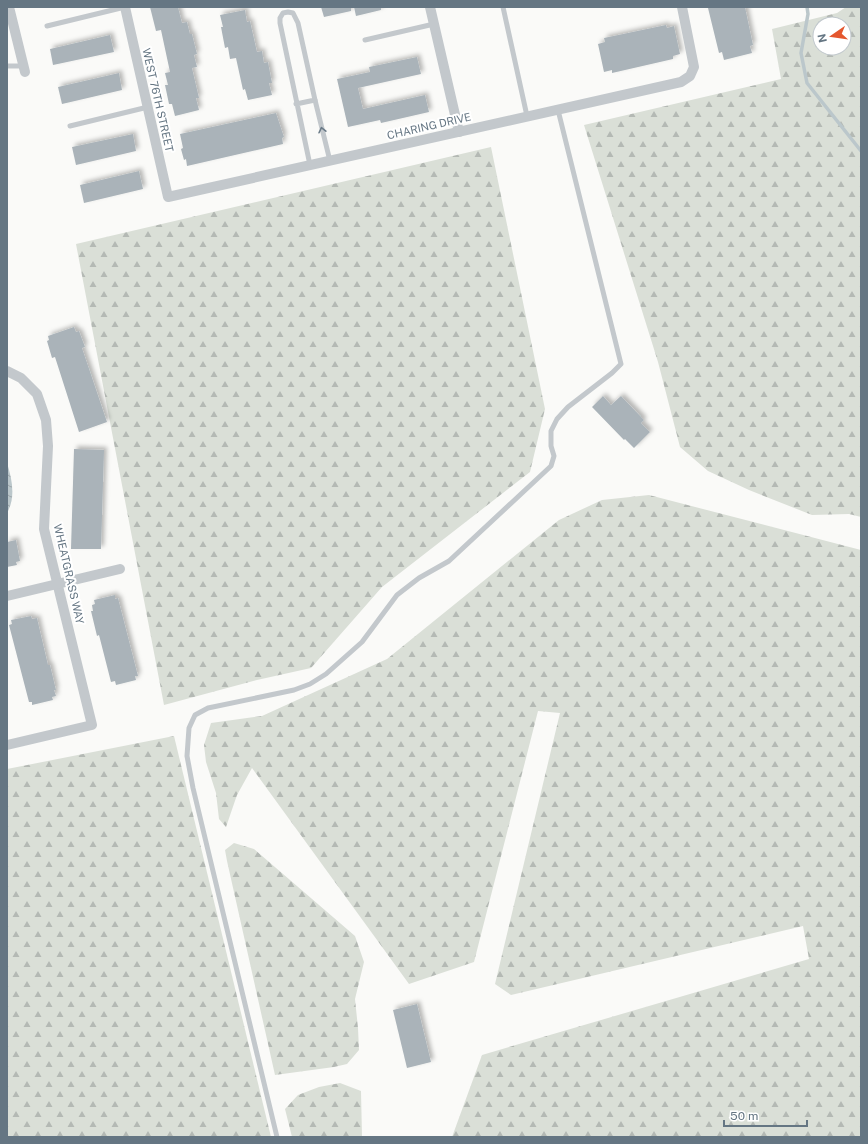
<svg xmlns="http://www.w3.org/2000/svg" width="868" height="1144" font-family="'Public Sans',sans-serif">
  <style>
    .forest { fill: url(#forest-firs); fill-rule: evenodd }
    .water { fill: url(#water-waves) }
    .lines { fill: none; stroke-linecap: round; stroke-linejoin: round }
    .stream { stroke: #bbc7cb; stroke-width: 3.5 }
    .building { fill: #aab3b9; filter: url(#shadow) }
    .service { stroke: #c3c8cc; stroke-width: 5 }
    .minor { stroke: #c3c8cc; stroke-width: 10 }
    .oneway { stroke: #6a7a87 }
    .labels { text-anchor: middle; stroke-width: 4; stroke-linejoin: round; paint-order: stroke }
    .street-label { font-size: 11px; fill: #657683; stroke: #fff }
  </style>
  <defs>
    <pattern id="forest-firs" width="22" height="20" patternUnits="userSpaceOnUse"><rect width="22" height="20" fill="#dadfd7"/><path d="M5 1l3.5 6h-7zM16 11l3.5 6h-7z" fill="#b4b9b4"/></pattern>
    <pattern id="water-waves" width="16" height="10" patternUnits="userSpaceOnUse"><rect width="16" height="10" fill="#bbc7cb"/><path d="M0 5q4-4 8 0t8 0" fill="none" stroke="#9ca6aa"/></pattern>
    <filter id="shadow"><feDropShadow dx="3" dy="-3" stdDeviation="2" flood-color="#0004"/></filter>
  </defs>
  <rect width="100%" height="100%" fill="#fafaf8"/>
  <g class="forest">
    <path d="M846,7H861V517L849,514L812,515L749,490L708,471L680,447L658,362L584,125L781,79L772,29L837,13ZM820,24H844V48H820Z"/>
    <path d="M491,147L545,409L530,472L382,587L311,668L257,680L164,705L76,244Z"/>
    <path d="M649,495L861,550V1137H452L482,1055L809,959L803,926L511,995L495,984L560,713L538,711L474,962L409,984L252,768L237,795L226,827L219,819L216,793L206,762L204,745L211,723L262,716L387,659L559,520L602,500Z"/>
    <path d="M174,736L271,1137H7V769Z"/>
    <path d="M234,843L254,849L355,936L364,962L355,999L358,1028L359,1050L347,1064L334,1067L275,1075L227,861L225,850Z"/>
    <path d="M340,1083L361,1091L362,1137H292L285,1109L298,1095L319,1087Z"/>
  </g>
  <path class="water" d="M7,463C12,479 16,497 7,513Z"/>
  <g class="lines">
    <path class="stream" d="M807,7L808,14L801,53L807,83L861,151"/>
  </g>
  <g class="building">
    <path d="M150,7H178L182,23L187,22L190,34H192L197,54L194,55L197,67L192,68L199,98H196L199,110L175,116L172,104H169L165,85H168L165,73L170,72L161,30L156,31Z"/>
    <path d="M321,7H351V11L324,17Z"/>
    <path d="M354,7H381V10L356,16Z"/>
    <path d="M713,7H745L753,45L750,46L752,53L724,60L722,52L719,53L708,8Z"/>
    <path d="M245,10L247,22L250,21L257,52L262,51L264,63L268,62L272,83H269L272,95L248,100L245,89L243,90L236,58L230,59L228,47L225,48L221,27H223L220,15Z"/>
    <path d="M666,25L667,28L674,26L680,54L673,56V59L612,73V70L604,72L598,44L605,42L604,38Z"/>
    <path d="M110,35L114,52L53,65L50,49Z"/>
    <path d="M417,57L421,74L358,88L363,109L425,95L429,112L381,123L380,120L348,127L337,79L370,72L369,67Z"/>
    <path d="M119,73L122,90L62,104L58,87Z"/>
    <path d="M276,113L284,137L282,138L283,144L187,166L186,159L184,160L181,149L183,148L180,134Z"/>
    <path d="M133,134L136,151L76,165L72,147Z"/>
    <path d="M139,171L143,189L84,203L80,185Z"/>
    <path d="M74,327L76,332L79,331L85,347L82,348L107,422L79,432L55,357L52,358L47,341L49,340L48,336Z"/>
    <path d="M603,396L611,405L621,396L644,420L641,423L650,432L634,448L625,439L624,440L592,407Z"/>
    <path d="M74,449L104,450L101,549H71Z"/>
    <path d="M16,540L20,561L16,562L17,565L7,567V542Z"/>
    <path d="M115,595V599L118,598L138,676H135L136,680L116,685L115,681L111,682L99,635L97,636L91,611H93L92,605L95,604L94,600Z"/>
    <path d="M31,616L32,619L37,618L48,665H50L56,690H54L56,696L52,697L53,700L32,705V702H29L9,625L12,624L11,620Z"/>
    <path d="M417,1004L431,1062L407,1068L393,1010Z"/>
  </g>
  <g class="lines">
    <g class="service">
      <path d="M503,7L527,116"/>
      <path d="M47,26L125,7"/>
      <path d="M365,40L434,24"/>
      <path d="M7,66H23"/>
      <path d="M315,100L330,161"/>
      <path d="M296,104L315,100L298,23L293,13L288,12L283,13L280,18V23L310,165"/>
      <path d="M70,126L148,107"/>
      <path d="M277,1137L193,788L187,756L189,728L195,715L208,708L294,690L310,684L326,674L362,642L397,595L419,578L449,561L551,466L554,456L551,446V431L557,419L568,407L612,373L621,364L558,110"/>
    </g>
    <g class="minor">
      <path d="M9,7L25,72"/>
      <path d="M125,7L168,197L681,82L690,76L694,67L682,7"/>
      <path d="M430,7L459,132"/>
      <path d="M7,371L21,378L37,394L46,420L48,446L44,529L92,725L7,745"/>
      <path d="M7,596L120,569"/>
    </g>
  </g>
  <defs><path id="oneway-chevron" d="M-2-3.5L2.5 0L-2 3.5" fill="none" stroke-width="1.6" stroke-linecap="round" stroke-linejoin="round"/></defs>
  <use class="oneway" href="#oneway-chevron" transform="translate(322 130) rotate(-103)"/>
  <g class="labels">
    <g class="street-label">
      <text transform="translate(158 100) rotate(77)" y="4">WEST 76TH STREET</text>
      <text transform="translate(429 126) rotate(-13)" y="4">CHARING DRIVE</text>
      <text transform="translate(69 574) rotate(77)" y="4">WHEATGRASS WAY</text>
    </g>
  </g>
  <rect width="868" height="1144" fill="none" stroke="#657683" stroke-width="16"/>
  <g transform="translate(832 36) rotate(257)"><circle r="19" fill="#ffffff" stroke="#c1c8cd"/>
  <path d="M0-3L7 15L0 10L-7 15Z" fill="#e4572e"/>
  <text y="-6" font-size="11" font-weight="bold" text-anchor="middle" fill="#657683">N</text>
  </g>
  <path d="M724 1120v6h83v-6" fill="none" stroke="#657683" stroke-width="2"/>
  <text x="730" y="1120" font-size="12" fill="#657683" stroke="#ffffff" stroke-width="3" paint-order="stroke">50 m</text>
</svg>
